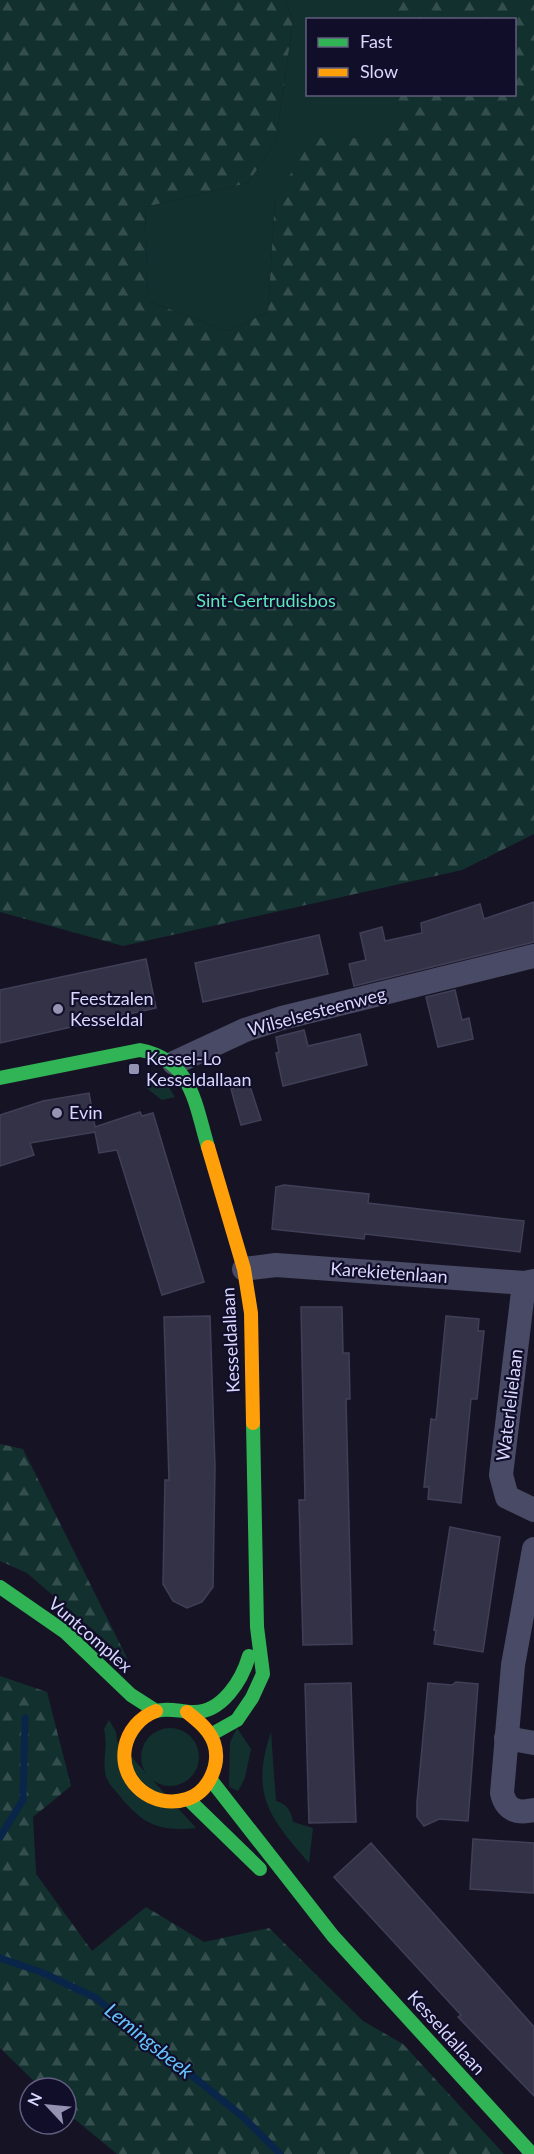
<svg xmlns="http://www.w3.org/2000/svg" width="534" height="2154" font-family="Lato,sans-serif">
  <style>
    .green { fill: #12302e }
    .forest { fill: url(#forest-firs) }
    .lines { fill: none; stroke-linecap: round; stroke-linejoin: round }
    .stream { stroke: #09264a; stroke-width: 7 }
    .building { fill: #343246; stroke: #413f58; stroke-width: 1.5 }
    .street { stroke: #494a65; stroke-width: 24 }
    .fast { stroke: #30b455; stroke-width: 14 }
    .slow { stroke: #ff9f0a; stroke-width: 14 }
    .poi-dot { fill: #9493b2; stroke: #110e2a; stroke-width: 2 }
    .labels { text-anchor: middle; stroke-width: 4.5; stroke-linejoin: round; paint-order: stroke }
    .park-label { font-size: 18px; fill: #59e9b9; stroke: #110e2a }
    .poi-label { font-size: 18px; fill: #d8d7ff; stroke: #110e2a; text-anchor: start }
    .street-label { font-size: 18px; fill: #d8d7ff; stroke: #110e2a }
    .water-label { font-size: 20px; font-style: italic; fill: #65c4ff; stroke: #110e2a }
  </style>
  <defs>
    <pattern id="forest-firs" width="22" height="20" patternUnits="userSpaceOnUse" patternTransform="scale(1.5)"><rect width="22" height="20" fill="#12302e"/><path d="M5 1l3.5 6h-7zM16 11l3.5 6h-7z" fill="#344d4d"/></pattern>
  </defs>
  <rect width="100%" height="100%" fill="#161424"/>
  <g class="green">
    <path d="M285,0H393V19L308,20V94L393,95V138L275,199L268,312L227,331L148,301L145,207L248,183L276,141L293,21Z"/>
    <path d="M150,1074L168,1086L175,1097L162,1100L145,1087Z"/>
    <path d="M109,1720L116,1732L117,1741L196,1828C159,1832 142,1824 119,1795C113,1788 105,1780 105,1771C103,1755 108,1746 104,1729Z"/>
    <circle cx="170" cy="1757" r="29"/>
    <path d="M237,1728L251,1749L245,1778L238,1791L229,1787L230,1742Z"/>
    <path d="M271,1732L276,1801C287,1804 291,1811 293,1822L313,1828L309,1863C269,1817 250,1794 271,1732Z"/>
  </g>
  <g class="forest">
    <path d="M0,0H285L293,21L276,141L248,183L145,207L148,301L227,331L268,312L275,199L313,138H393V95L514,94V20L393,19V0H534V834L462,870L123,946L0,912Z"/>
    <path d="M0,1444L23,1449L128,1660L27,1573L0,1561Z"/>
    <path d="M0,1676L47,1692L71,1786L33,1817L36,1874L92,1951L146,1907L204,1942L269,1928L363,2021L403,2044L504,2154H117L66,2112V2088H41L0,2048Z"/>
  </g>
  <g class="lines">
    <g class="stream">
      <path d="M0,1837L23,1800L25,1718"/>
      <path d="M0,1958L41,1972L96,1998L242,2116L280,2154"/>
    </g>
  </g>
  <g class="building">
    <path d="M534,902V942L354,986L349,964L366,960L360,933L382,927L385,941L422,933L421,923L480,904L484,919Z"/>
    <path d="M319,935L328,974L203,1002L195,963Z"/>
    <path d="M146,959L156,1008L0,1043V990Z"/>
    <path d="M455,990L462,1020L469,1018L473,1039L438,1047L426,997Z"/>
    <path d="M304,1030L308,1046L360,1034L367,1065L283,1086L276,1053L279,1052L276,1037Z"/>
    <path d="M248,1080L261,1120L241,1125L231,1089Z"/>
    <path d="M89,1093L95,1127L140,1112L142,1116L153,1113L204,1282L162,1295L117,1150L99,1153L95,1132L30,1143L34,1155L0,1166V1115L43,1101Z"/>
    <path d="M284,1185L369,1194L368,1203L524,1221L520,1252L365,1234L364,1239L272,1229L276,1187Z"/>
    <path d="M301,1307H342L343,1353H349L350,1399H346L352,1644L303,1645L299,1500H305Z"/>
    <path d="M210,1316L215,1467L213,1587L202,1602L187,1608L173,1601L163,1584L165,1480H169L164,1317Z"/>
    <path d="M446,1316L479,1319L478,1331H484L477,1399H471L461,1503L428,1499L429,1487H424L431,1419L436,1420Z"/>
    <path d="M450,1527L500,1537L483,1652L434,1644L436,1631L434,1630Z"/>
    <path d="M456,1682L478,1684L468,1821L439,1819L424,1826L417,1817V1802L428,1683L452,1685Z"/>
    <path d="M351,1683L356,1822L309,1823L305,1684Z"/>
    <path d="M473,1839L534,1843V1893L470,1889Z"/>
    <path d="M371,1843L534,2027V2096L458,2017L461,2015L334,1877Z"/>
  </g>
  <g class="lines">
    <g class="street">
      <path d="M174,1063L245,1030L282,1018L534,956"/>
      <path d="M244,1269L276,1265L524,1283L534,1281"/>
      <path d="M524,1283L501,1475L507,1497L534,1510"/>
      <path d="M534,1549L513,1665L502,1793C506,1810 517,1814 534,1810"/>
      <path d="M506,1738L534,1743"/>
    </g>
    <g class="fast">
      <path d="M0,1078L140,1050C192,1060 195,1104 208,1147"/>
      <path d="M0,1587L65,1632L131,1695L156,1711"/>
      <path d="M156,1711C169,1707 180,1712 193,1712C222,1713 242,1680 249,1656"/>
      <path d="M212,1734L237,1720L252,1698L263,1674L257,1627L253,1423"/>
      <path d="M211,1780L333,1936L532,2154"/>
      <path d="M188,1799L260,1869"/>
    </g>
    <g class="slow">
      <path d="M208,1147L244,1269L251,1313L253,1423"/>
      <path d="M156,1711C140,1717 128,1731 125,1748C119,1783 154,1810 187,1799C209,1792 221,1764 214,1743C209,1729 198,1721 187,1712"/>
    </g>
  </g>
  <g class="poi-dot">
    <circle cx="58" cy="1009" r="6"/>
    <rect x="128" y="1063" width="12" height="12" rx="3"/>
    <circle cx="57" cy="1113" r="6"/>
  </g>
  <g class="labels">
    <g class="park-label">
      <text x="266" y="607">Sint-Gertrudisbos</text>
    </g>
    <g class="poi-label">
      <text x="70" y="1005">Feestzalen<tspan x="70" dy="21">Kesseldal</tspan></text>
      <text x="146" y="1065">Kessel-Lo<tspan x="146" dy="21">Kesseldallaan</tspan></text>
      <text x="69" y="1119">Evin</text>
    </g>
    <g class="street-label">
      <text transform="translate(317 1012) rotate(-15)" y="6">Wilselsesteenweg</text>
      <text transform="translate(389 1273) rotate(4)" y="6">Karekietenlaan</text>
      <text transform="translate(231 1340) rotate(-93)" y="6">Kesseldallaan</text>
      <text transform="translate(510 1405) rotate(-83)" y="6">Waterlelielaan</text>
      <text transform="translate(90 1635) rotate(41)" y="6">Vuntcomplex</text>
      <text transform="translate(446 2033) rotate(48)" y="6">Kesseldallaan</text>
    </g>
    <g class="water-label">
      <text transform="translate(149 2041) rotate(39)" y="7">Lemingsbeek</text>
    </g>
  </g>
  <rect x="306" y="18" width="210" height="78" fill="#110e2a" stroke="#615e7f" stroke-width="1.5"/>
  <rect x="318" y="38" width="30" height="9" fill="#30b455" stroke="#615e7f" stroke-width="1.5"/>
  <text x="360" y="48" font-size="18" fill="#d8d7ff">Fast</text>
  <rect x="318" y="68" width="30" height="9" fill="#ff9f0a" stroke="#615e7f" stroke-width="1.5"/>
  <text x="360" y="78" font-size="18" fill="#d8d7ff">Slow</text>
  <g transform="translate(48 2106) rotate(296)"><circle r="28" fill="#110e2a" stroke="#615e7f" stroke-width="1.5"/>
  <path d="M0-4.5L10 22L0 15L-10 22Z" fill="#9493b2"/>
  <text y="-9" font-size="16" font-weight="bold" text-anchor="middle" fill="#d8d7ff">N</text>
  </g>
</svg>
